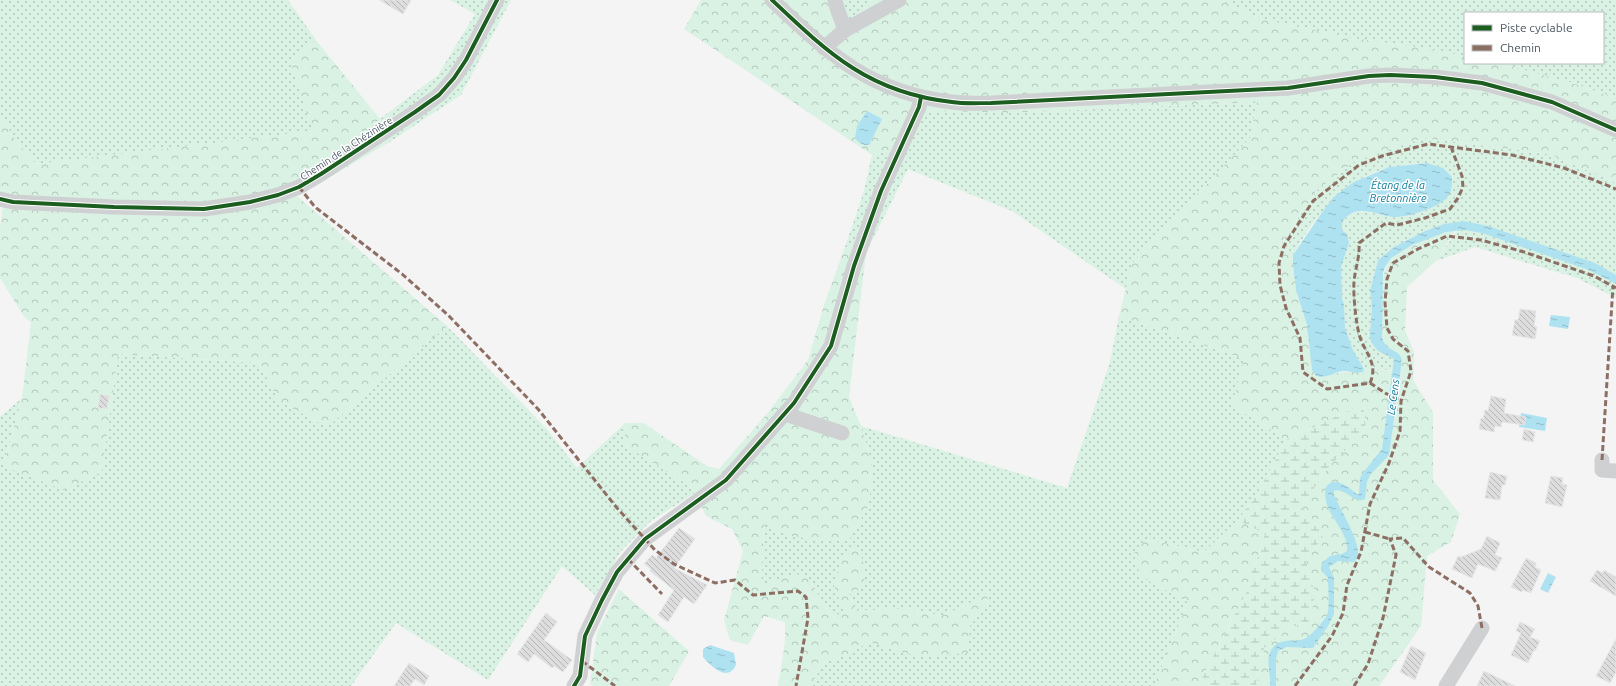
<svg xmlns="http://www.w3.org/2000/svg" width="1616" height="686" font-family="Ubuntu,sans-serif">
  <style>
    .grass { fill: url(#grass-dots) }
    .forest { fill: url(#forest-crowns) }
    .wetland { fill: url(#wetland-marsh) }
    .water { fill: url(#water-ripples) }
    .building { fill: url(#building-back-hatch); stroke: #e5e6e7 }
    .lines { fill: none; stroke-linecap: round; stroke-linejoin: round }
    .minor { stroke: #ced0d2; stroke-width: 15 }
    .quiet { stroke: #8d6e63; stroke-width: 3; stroke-dasharray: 6 3; stroke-linecap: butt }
    .cycleway-casing { stroke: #fff; stroke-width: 6 }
    .cycleway { stroke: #1b5e20; stroke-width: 4 }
    .labels { text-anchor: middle; stroke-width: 3; stroke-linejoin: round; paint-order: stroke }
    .street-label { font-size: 10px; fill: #4a5661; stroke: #fff }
    .water-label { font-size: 11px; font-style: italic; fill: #0c7c9b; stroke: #fff }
  </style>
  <defs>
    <pattern id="grass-dots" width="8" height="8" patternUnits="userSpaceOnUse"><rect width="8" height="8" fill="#d9f2e3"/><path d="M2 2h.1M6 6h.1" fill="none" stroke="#b2c7bb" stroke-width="1.8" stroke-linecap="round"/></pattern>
    <pattern id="forest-crowns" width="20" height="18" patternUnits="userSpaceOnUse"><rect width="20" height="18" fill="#d9f2e3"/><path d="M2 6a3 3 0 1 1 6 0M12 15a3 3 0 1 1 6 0" fill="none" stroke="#b2c7bb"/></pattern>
    <pattern id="wetland-marsh" width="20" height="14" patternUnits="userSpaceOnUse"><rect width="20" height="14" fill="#d9f2e3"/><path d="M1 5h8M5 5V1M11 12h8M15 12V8" fill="none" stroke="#b2c7bb"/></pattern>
    <pattern id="water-ripples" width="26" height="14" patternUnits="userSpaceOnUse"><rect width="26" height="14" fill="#aee2f0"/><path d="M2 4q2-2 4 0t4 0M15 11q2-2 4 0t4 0" fill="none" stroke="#90bac6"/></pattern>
    <pattern id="building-back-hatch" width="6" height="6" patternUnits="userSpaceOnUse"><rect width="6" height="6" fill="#ddddde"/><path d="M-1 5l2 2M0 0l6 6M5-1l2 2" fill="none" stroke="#b5b6b7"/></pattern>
  </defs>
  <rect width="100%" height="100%" fill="#f4f4f4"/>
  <g class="grass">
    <path d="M0,0H288L316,40L290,60L314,131L36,164L16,141L2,118L0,117Z"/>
    <path d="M450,0H511L461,95L388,143L380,119L438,75L475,14Z"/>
    <path d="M838,0H871L848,38L832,22Z"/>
    <path d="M1223,0H1616V98L1569,82L1498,63H1603V13H1465V56L1416,47L1352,38L1261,19Z"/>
    <path d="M1257,102L1250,138L1132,264L1126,289L1012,211L908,169L866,253L845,247L864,191L872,155L894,150L909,110L1006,113Z"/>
    <path d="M1424,138L1550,154L1616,183V298L1577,278L1475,247L1436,261L1463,222L1444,224L1425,231L1394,247L1378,260L1370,291L1372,306L1370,335L1378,351L1382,354L1394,358L1393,370L1364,369L1353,350L1345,328L1344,305L1342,298L1341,267L1347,234L1342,230V222C1357,203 1373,215 1393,217C1398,218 1404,216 1409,215L1443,168C1426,162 1421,163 1404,165C1350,171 1318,211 1293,255L1279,247L1316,191L1355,161Z"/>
    <path d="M1119,316L1244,359L1232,405L1286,440L1256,496L1238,520L1204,552L1147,539L1140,576L1188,602L1154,686H811L823,663L846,655L869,642L919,656L970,625L987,607L988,593L965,606L941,616L903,607L893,609L855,611L849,595L834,586L844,611L834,617L824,606L811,581L761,585L764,525L791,536L823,540L849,539L868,507L873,468L861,426L1067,488L1110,362Z"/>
    <path d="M447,326L546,428L577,468L625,423V445L693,488L695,493L651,521L621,551L595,595L562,566L488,680L396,623L351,686H0V417L22,398L3,466L102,471L118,354L259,363L279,401L327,427Z"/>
  </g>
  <g class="forest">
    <path d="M701,0H838L832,22L848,38L871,0H1223L1261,19L1352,38L1416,47L1465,56V63H1498L1569,82L1616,98V183L1550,154L1424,138L1355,161L1316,191L1279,246L1293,255V265L1296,290L1307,325L1310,343L1320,377L1343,372H1363L1364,369L1401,371L1402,360L1385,345L1382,337C1383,319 1378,270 1391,258C1397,252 1409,247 1417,243C1429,238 1442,231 1455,231L1436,261L1407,287L1405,330L1414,352L1413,380L1433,412V480L1460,514L1451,542L1427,556L1421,626L1379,686H1256L1264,648L1289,628L1310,621L1315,594L1306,561L1324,535L1302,506L1330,465L1366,431L1363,404L1286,440L1232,405L1244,359L1119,316L1132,264L1250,138L1257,102L1006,113L909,110L894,150L872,155L684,29Z"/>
    <path d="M316,40L380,119L388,143L297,196L447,326L327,427L279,401L259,363L118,354L102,472L64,490L3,466L22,398L31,323L23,315L0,278V227L3,205L0,204V117L2,118L16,141L36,164L313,131L290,60Z"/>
    <path d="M845,247L866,253L849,397L861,426L873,468L868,507L849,540H823L791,536L764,525L761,585L795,573L811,581L824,606L834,617L844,611L834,586L840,563L850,547H858L865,568L864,587L849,595L855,611L893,609L903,607L941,616L965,606L988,592L987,607L970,625L968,653L919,657L869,642L846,655L823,663L811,686H778L785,642V622L764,616L748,645L730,640L724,620L743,551L732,529L706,516L693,488L625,445V423H644L707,466L719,469L766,415L808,360L824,305Z"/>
    <path d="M1238,520L1265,534L1246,593L1198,686H1075H1154L1188,602L1140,576L1134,553L1147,539L1204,552Z"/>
    <path d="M619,589L689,651L669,686H593L590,684L597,633Z"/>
  </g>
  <path class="wetland" d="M1363,404L1366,431L1330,465L1302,506L1324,535L1306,561L1315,594L1310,621L1289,628L1264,648L1256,686H1198L1246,593L1265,534L1238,520L1256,496L1286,440Z"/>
  <g class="water">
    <path d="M867,111L882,119L870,143L871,144C864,147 859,143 855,138L857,126Z"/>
    <path d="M1427,163L1443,168L1452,177C1452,183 1452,190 1449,195C1442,207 1407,218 1393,217C1374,215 1357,202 1342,222V230L1347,234L1349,243L1341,267L1342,298L1344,305L1345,328L1353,350L1364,369L1363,372C1356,374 1350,371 1344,371C1334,372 1326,379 1316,376L1312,370L1307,325L1296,290L1293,265V255L1325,208L1336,195L1354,182L1389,167Z"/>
    <path d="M1463,221L1488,226L1595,263L1616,275V284L1589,270L1482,233L1464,230L1446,232L1412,245L1391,258L1385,267L1383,273L1382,337C1386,353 1399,348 1402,360L1389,455L1370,475L1367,482L1365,499C1354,505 1345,486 1334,491V495C1341,511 1360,540 1358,557L1354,562L1338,561L1329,567L1334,578V614L1328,626L1313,648L1286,647L1278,651L1276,659V686H1270C1271,676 1266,661 1270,653C1276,636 1292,643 1304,639C1309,638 1325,620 1327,615C1330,607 1328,587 1328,578L1321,570V566C1332,549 1336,559 1347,551C1349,528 1320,513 1326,487C1334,475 1349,487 1357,494H1359L1360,478L1362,474L1382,449L1394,359L1378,351L1371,342L1370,335L1372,306L1370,291L1378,260L1394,247L1425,231L1444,224Z"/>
    <path d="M1551,315L1570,317L1568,329L1549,326Z"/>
    <path d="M1521,413L1547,418L1545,431L1519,427Z"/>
    <path d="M1548,573L1556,577L1548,593L1540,589Z"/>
    <path d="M710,645L734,653L736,665C727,683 711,666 703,657V649Z"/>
  </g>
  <g class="building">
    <path d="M379,0H411L403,14Z"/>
    <path d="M1520,309L1536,311L1534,326L1537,327L1535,339L1512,335L1515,320H1518Z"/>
    <path d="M100,394L109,396L107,409L98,408Z"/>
    <path d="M1491,396L1506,399L1504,413L1526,417L1524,425L1502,422L1501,427L1495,426L1494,432L1479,429L1481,418L1483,419L1485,410L1488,411Z"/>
    <path d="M1524,429L1535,432L1533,442L1522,440Z"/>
    <path d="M1490,472L1507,476L1505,485H1502L1500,500L1485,498Z"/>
    <path d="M1551,476L1563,478L1562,484L1567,485L1562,507L1545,503Z"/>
    <path d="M679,528L695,539L674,568L707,585L694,604L684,597L668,622L658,615L674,590L650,571L651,569L644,564L652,555L656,558Z"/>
    <path d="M1487,536L1500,543L1495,555L1502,558L1495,571L1478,564L1472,578L1452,569L1458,556L1461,557L1481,549Z"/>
    <path d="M1526,558L1536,563L1535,567L1541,570L1531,593L1523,590L1522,592L1511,587Z"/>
    <path d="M1597,570L1603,573L1604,570L1616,577V596L1590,581Z"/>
    <path d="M546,613L557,622L544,640L572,660L563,672L554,666L552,668L534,654L528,662L517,654Z"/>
    <path d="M1520,622L1535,629L1530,637L1540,641L1535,651L1534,650L1528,663L1511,655L1521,633L1516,631Z"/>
    <path d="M1616,639V672L1610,683L1596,676Z"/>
    <path d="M1411,646L1426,653L1415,680L1400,672Z"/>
    <path d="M409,663L429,676L424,685L415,679L410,686H394Z"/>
    <path d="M1484,671L1515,686H1477Z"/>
  </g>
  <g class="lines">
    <g class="minor">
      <path d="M772,0C829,54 870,93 952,102C965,104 978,103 991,103L1288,88L1369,76L1390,75L1435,77L1482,83L1552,102L1616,130"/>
      <path d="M835,0L837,8L845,30"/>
      <path d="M824,48L845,30L899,0"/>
      <path d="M0,199L13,202L114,207L204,209L250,202L278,195L299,187L321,174L415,112L439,95L454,78L466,60L497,0"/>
      <path d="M785,414L842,433"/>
      <path d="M1602,460V470L1616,471"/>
      <path d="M574,686L580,676L585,636L602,600L617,572L645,539L726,480L794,403L831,346L854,266L881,191L919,107L921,97"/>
      <path d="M1446,686L1482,628"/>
    </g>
    <g class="quiet">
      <path d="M1451,147L1462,176L1463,187L1458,198L1450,209L1425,218L1397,225L1386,223L1359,243C1360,257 1355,269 1354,282C1353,295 1356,322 1359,334C1364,353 1379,362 1370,383L1327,389L1303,372L1300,338L1286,308L1280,285L1279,263L1284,246L1313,201L1359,165L1382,156L1428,144L1512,155L1564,168L1616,189"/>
      <path d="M299,187L315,207L402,274L449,316L538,409L617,508L655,550L674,564L715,583L735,580L753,595L798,591L806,597L808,618L796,686"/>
      <path d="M1370,383L1385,393L1401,401"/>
      <path d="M1602,460L1613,286"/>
      <path d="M1365,532L1390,539"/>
      <path d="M628,559L662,594"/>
      <path d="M582,661L615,686"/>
      <path d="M1295,686L1332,636L1343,613L1347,585L1361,552L1370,504L1389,463L1400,431L1401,401L1411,371L1408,351L1393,339L1387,328L1385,302L1387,279L1393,263L1418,249L1447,236L1481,240L1524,252L1594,276L1616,288"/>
      <path d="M1354,686L1368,664L1383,618L1396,555L1390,539L1403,538L1429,567L1470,593L1478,606L1482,628"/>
    </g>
    <defs>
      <g id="cycleway">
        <path d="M772,0C829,54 870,93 952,102C965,104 978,103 991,103L1288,88L1369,76L1390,75L1435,77L1482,83L1552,102L1616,130"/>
        <path d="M0,199L13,202L114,207L204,209L250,202L278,195L299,187L321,174L415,112L439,95L454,78L466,60L497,0"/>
        <path d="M574,686L580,676L585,636L602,600L617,572L645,539L726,480L794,403L831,346L854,266L881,191L919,107L921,97"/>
      </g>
    </defs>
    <use href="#cycleway" class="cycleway-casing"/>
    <use href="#cycleway" class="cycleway"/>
  </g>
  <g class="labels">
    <g class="street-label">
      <text transform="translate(346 148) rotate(-33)" y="4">Chemin de la Chézinière</text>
    </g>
    <g class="water-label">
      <text x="1398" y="189">Étang de la<tspan x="1398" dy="13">Bretonnière</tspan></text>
      <text transform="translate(1393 397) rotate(-82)" y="4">Le Cens</text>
    </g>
  </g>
  <rect x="1464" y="12" width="140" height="52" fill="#ffffff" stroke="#b7bbc0"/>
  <rect x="1472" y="25" width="20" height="6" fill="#1b5e20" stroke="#b7bbc0"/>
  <text x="1500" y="32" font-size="12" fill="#4a5661">Piste cyclable</text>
  <rect x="1472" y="45" width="20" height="6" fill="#8d6e63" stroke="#b7bbc0"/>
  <text x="1500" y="52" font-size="12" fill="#4a5661">Chemin</text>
</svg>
